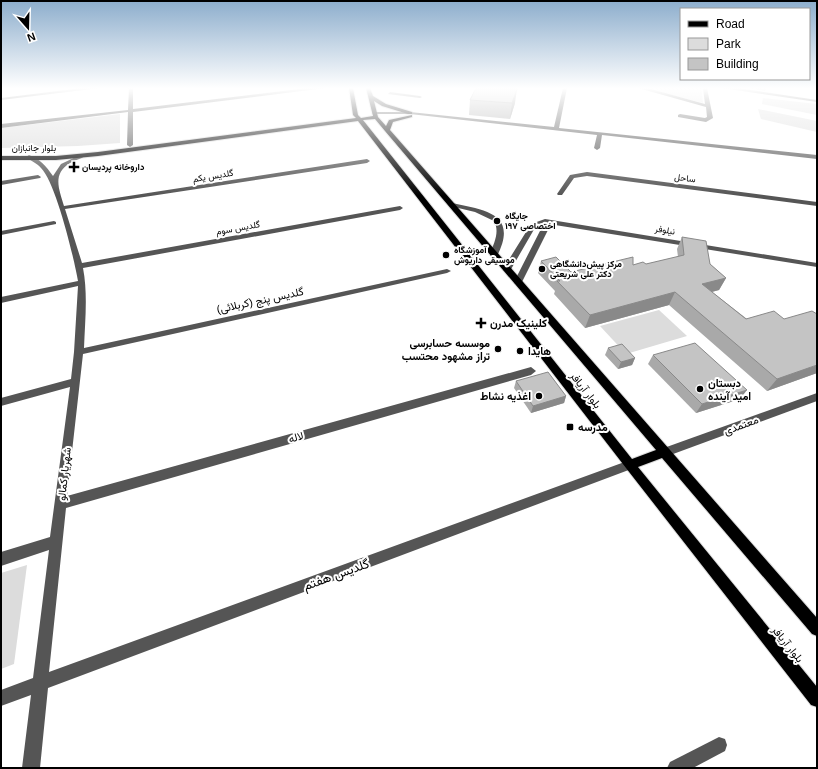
<svg xmlns="http://www.w3.org/2000/svg" width="818" height="769" font-family="Arial,Vazirmatn,sans-serif">
  <style>
    .green { fill: #dcdcdc }
    .lines { fill: none; stroke-linecap: round; stroke-linejoin: round }
    .major-casing { stroke: #dbdbdb; stroke-width: 2 }
    .minor { fill: #555; fill-rule: evenodd }
    .major { fill: #000; fill-rule: evenodd }
    .wall { fill: #a9a9a9 }
    .shaded-wall { fill: #898989 }
    .building { fill: #c4c4c4; stroke: #898989 }
    .poi-dot { fill: #000; stroke: #fff; stroke-width: 1.5 }
    .labels { text-anchor: middle; stroke-width: 4; stroke-linejoin: round; paint-order: stroke }
    .far-street-label { font-size: 9px; fill: #000; stroke: #fff }
    .far-poi-label { font-size: 9px; font-weight: bold; fill: #000; stroke: #fff; text-anchor: start }
    .street-label { font-size: 11px; fill: #000; stroke: #fff }
    .poi-label { font-size: 11px; font-weight: bold; fill: #000; stroke: #fff; text-anchor: start }
    .near-street-label { font-size: 13px; fill: #000; stroke: #fff }
  </style>
  <rect width="100%" height="100%" fill="#fff"/>
  <g class="green">
    <path d="M644,88H701L703,103Z"/>
    <path d="M763,98L817,104V115L762,104Z"/>
    <path d="M758,109L817,121V132L761,119Z"/>
    <path d="M120,114V143L78,146L1,148V128Z"/>
    <path d="M659,310L687,336L626,354L600,326Z"/>
    <path d="M27,565L14,664L1,669V573Z"/>
  </g>
  <g class="lines">
    <defs>
      <path id="major" d="M349,88H353L358,115L361,118L373,116L366,88H370L373,96L386,104L412,112V114H408L382,106L374,101L378,117L386,126L389,120L412,115V117L393,122L390,130L817,618V636L812,634L662,458L638,467L817,687V707L811,705L626,468L358,121L98,156L56,160H1V156H56L98,152L356,118L353,115ZM375,119L385,131L656,450L632,459L363,120Z"/>
    </defs>
    <use href="#major" class="major-casing"/>
    <g class="minor">
      <path d="M82,88H100L1,100V98Z"/>
      <path d="M129,88H133V109L308,88H325L133,112V145L130,147L127,145L128,112L1,128V124L128,110Z"/>
      <path d="M563,88H567L559,128L817,155V159L602,135L600,148L597,150L594,148L597,135L410,114H374L372,113L374,112H410L554,127Z"/>
      <path d="M638,88H647L705,104L703,88H707L713,118L706,122L678,117V115L680,114L705,118L707,117L706,107Z"/>
      <path d="M722,88H737L817,100V102Z"/>
      <path d="M390,92L420,96L422,97L420,98L388,94Z"/>
      <path d="M80,155L85,156C81,159 75,160 70,163C52,174 59,189 64,206L367,159L370,161L367,163L65,209L82,263L400,206L403,208L400,210L83,268C88,294 85,321 84,348L447,269L451,271L447,273L83,354L67,496L531,367L536,371L531,375L66,508L49,672L630,460L634,462L636,465L634,468L48,688L40,768H22L31,695L1,706V690L33,678L49,550L1,566V552L50,537L70,387L1,406V398L71,379L74,352L78,286L1,303V297L78,281C74,258 56,183 41,168C37,163 31,161 26,157L29,155C40,159 46,166 53,176L61,164Z"/>
      <path d="M587,172L817,202V206L587,176L574,178L562,195H558L557,194L570,175Z"/>
      <path d="M38,175L41,177L40,178L1,185V181Z"/>
      <path d="M452,203C484,210 519,213 497,256H491L490,254C494,243 500,232 494,221L475,212L450,206L449,205Z"/>
      <path d="M545,219L817,263V267L555,225L549,228L522,282L518,284H515L514,282L542,227L546,223L536,226L510,271H504L503,269L531,224Z"/>
      <path d="M54,221L56,222V224L1,235V231Z"/>
      <path d="M817,393V401L665,457L661,455L659,452L661,449Z"/>
      <path d="M719,737L725,739L727,745L725,751L693,768H667L670,762Z"/>
    </g>
    <use href="#major" class="major"/>
  </g>
  <g class="wall">
    <path d="M750,88H766L765,91Z"/>
    <path d="M470,100L515,103L510,119L469,115Z"/>
    <path d="M682,237L710,264L726,278L719,290L712,292L817,373L767,391L669,305L585,328L554,294L555,291L538,273L541,261L571,272L633,265L646,264L678,257L677,249Z"/>
    <path d="M608,348L635,358L632,365L618,369L605,355Z"/>
    <path d="M653,355L740,399L696,413L648,364Z"/>
    <path d="M516,381L566,396L564,403L531,413L514,388Z"/>
  </g>
  <g class="shaded-wall">
    <path d="M517,89L515,103L510,119L512,103Z"/>
    <path d="M726,278L719,290L695,296L702,284Z"/>
    <path d="M675,292L669,305L585,328L590,315Z"/>
    <path d="M635,358L632,365L618,369L621,362Z"/>
    <path d="M817,365V373L767,391L777,379Z"/>
    <path d="M747,390L740,399L696,413L702,404Z"/>
    <path d="M566,396L564,403L531,413L533,406Z"/>
  </g>
  <g class="building">
    <path d="M476,88H516L517,89L512,103L470,100Z"/>
    <path d="M682,237L706,241L710,264L726,278L702,284L746,319L774,311L784,319L812,311L817,314V365L777,379L675,292L590,315L557,281H560L541,261L556,257L571,272L633,257V265L643,262L646,264L684,255Z"/>
    <path d="M695,343L747,390L702,404L653,355Z"/>
    <path d="M622,344L635,358L621,362L608,348Z"/>
    <path d="M548,372L566,396L533,406L516,381Z"/>
  </g>
  <linearGradient id="sky" x2="0" y2="1"><stop stop-color="#8cadcc"/><stop offset="0.45" stop-color="#fff"/><stop offset="1" stop-color="#fff" stop-opacity="0"/></linearGradient>
  <rect width="818" height="196" fill="url(#sky)"/>
  <g class="poi-dot">
    <path d="M72 161h4v4h4v4h-4v4h-4v-4h-4v-4h4z"/>
    <circle cx="497" cy="221" r="4"/>
    <circle cx="446" cy="255" r="4"/>
    <circle cx="542" cy="269" r="4"/>
    <path d="M479 317h4v4h4v4h-4v4h-4v-4h-4v-4h4z"/>
    <circle cx="498" cy="349" r="4"/>
    <circle cx="520" cy="351" r="4"/>
    <circle cx="700" cy="389" r="4"/>
    <circle cx="539" cy="396" r="4"/>
    <rect x="566" y="423" width="8" height="8" rx="2"/>
  </g>
  <g class="labels">
    <g class="far-street-label">
      <text x="34" y="151">بلوار جانبازان</text>
      <text transform="translate(213 176) rotate(-9)" y="3">گلدیس یکم</text>
      <text transform="translate(685 178) rotate(7)" y="3">ساحل</text>
      <text transform="translate(238 228) rotate(-10)" y="3">گلدیس سوم</text>
      <text transform="translate(665 230) rotate(9)" y="3">نیلوفر</text>
    </g>
    <g class="far-poi-label">
      <text x="82" y="170">داروخانه پردیسان</text>
      <text x="505" y="219">جایگاه<tspan x="505" dy="10">اختصاصی ۱۹۷</tspan></text>
      <text x="454" y="253">آموزشگاه<tspan x="454" dy="10">موسیقی داریوش</tspan></text>
      <text x="550" y="267">مرکز پیش‌دانشگاهی<tspan x="550" dy="10">دکتر علی شریعتی</tspan></text>
    </g>
    <g class="street-label">
      <text transform="translate(260 300) rotate(-12)" y="4">گلدیس پنج (کربلائی)</text>
      <text transform="translate(586 390) rotate(52)" y="4">بلوار آریافر</text>
      <text transform="translate(741 425) rotate(-20)" y="4">معتمدی</text>
      <text transform="translate(296 437) rotate(-16)" y="4">لاله</text>
      <text transform="translate(64 474) rotate(-84)" y="4">شهریار کمالو</text>
      <text transform="translate(788 644) rotate(51)" y="4">بلوار آریافر</text>
    </g>
    <g class="poi-label">
      <text x="490" y="327">کلینیک مدرن</text>
      <text x="490" y="347" text-anchor="end">موسسه حسابرسی<tspan x="490" dy="13">تراز مشهود محتسب</tspan></text>
      <text x="528" y="355">هایدا</text>
      <text x="708" y="387">دبستان<tspan x="708" dy="13">امید آینده</tspan></text>
      <text x="531" y="400" text-anchor="end">اغذیه نشاط</text>
      <text x="578" y="431">مدرسه</text>
    </g>
    <g class="near-street-label">
      <text transform="translate(336 574) rotate(-20)" y="5">گلدیس هفتم</text>
    </g>
  </g>
  <rect width="818" height="769" fill="none" stroke="#000000" stroke-width="4"/>
  <rect x="680" y="8" width="130" height="72" fill="#ffffff" stroke="#999999"/>
  <rect x="688" y="21" width="20" height="6" fill="#000000" stroke="#999999"/>
  <text x="716" y="28" font-size="12" fill="#000000">Road</text>
  <rect x="688" y="38" width="20" height="12" fill="#dcdcdc" stroke="#999999"/>
  <text x="716" y="48" font-size="12" fill="#000000">Park</text>
  <rect x="688" y="58" width="20" height="12" fill="#c4c4c4" stroke="#999999"/>
  <text x="716" y="68" font-size="12" fill="#000000">Building</text>
  <g transform="translate(28 28) rotate(160)" stroke="#ffffff" stroke-width="3" paint-order="stroke">
  <path d="M0-3L7 15L0 10L-7 15Z" fill="#000000"/>
  <text y="-6" font-size="11" font-weight="bold" text-anchor="middle" fill="#000000">N</text>
  </g>
</svg>
